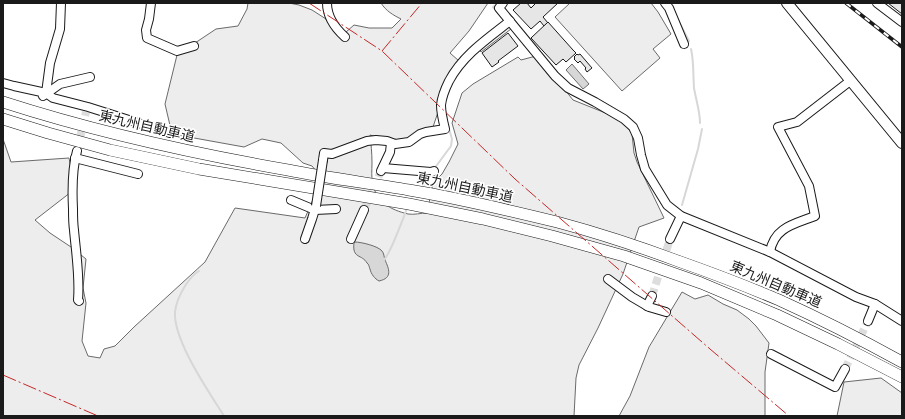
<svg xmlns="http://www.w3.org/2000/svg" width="905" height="419" font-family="'Fira Sans Condensed','Noto Sans JP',sans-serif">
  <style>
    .green { fill: #ededed; stroke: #6a6a6a }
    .water { fill: #d7d7d7; stroke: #6a6a6a }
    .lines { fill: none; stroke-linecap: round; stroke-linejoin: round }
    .stream { stroke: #d7d7d7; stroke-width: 2 }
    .building { fill: #e6e6e6; stroke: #1a1a1a }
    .minor-tunnel { stroke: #ddd; stroke-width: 8; stroke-dasharray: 8 4; stroke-linecap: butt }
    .minor-casing { stroke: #1a1a1a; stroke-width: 10 }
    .major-casing { stroke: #1a1a1a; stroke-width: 12 }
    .highway-casing { stroke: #1a1a1a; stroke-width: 12 }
    .minor { stroke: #fff; stroke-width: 8 }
    .major { stroke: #fff; stroke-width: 10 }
    .highway { stroke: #fff; stroke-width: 11 }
    .rail-casing { stroke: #1a1a1a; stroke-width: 3.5 }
    .rail { stroke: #fff; stroke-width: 2; stroke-dasharray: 6; stroke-linecap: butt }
    .minor-bridge-casing { stroke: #1a1a1a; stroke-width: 10; stroke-linecap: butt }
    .minor-bridge { stroke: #fff; stroke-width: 8 }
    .power { stroke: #c62828; stroke-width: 1; stroke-dasharray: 14 3 2 3; stroke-linecap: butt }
    .labels { text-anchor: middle; stroke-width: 3; stroke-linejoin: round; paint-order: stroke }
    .street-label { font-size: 14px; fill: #1a1a1a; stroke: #fff }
  </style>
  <rect width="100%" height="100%" fill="#fff"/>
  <g class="green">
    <path d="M248,3H289L299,5L312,10L326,19L337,33L346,32L354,25L369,28H392L401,19C393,15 386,11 381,3H488L469,31L450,53L459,61L439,109L432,130L409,141L394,142L370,135C371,144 372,153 372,163C372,170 371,177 373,184C376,202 391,210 408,214C414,215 421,213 427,213L433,183L442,174L449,162L458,144L452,123L462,93L473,84L518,57L521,60L536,56L554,76L573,100L613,116L626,125L632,134L634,153L637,162L664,218L639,227L623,274L598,328L579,365L576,378L574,416H3V139L11,162L69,158L75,189L35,220L50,233L71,247L86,259L83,288L86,303L82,341L88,356L100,358L104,349L115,346L134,327L205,262L235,208L305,218L315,195L317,172L312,166L303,163L281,143L262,139L244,147L172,134L165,104L177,55L216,29L238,26L247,9Z"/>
    <path d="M570,3H651L658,12L671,34L653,49L660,58L622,91L555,17Z"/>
    <path d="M509,26L511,29L481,52L479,49Z"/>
    <path d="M682,292L695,299L708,295L723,304L737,310L749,319L756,326L769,343L765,372V416H619L630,396L649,347Z"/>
    <path d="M881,378L902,393V416H837L844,382Z"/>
  </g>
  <g class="water">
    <path d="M572,64L589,84L583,89L566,70Z"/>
    <path d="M355,242C361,242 378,246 382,251C384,253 384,257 385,260C389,269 393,278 379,281C375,279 371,274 370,269C369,267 369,264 367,263C362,254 352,259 354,243Z"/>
  </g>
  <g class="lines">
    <g class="stream">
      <path d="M497,11L493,7L498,3"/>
      <path d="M676,16L689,41"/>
      <path d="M691,49C694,62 693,75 694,88C696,100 700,111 700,123"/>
      <path d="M434,169L451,146L452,139L449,129"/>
      <path d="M421,189L431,174"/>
      <path d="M682,205L698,149L702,129"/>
      <path d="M383,261C390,255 402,221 406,211L408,207"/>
      <path d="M199,271C192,275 189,280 185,286C180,294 176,303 175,312C173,340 209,392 224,416"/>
    </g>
  </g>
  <g class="building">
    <path d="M521,3H527L531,8L536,3H558L543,17L548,23L544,26L540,21L531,29L513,10Z"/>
    <path d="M888,3H902V14Z"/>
    <path d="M548,22L573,50L576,53L566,62L563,59L556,65L531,38Z"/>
    <path d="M508,33L518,46L498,61L499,62L492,67L482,53Z"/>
    <path d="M577,54L578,55L580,54L592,68L587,72L585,69L586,68L580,61L578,63L574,59L575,58L574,57Z"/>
  </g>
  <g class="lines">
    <g class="minor-tunnel">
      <path d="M77,151L86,112"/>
      <path d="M364,210L381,171"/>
      <path d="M652,296L670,239"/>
      <path d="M845,369L868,321"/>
    </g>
    <defs>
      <g id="minor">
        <path d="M151,3L149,19L146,30L147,38L177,51L194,46"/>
        <path d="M327,3C327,17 335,28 345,37"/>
        <path d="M503,3L499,8L555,76L568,88L595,102L624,119L633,127L638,138L641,155L645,169L667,205L681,216L770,252L856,297L875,304L902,321"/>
        <path d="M665,3L669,8L684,44"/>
        <path d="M877,3L902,22"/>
        <path d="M3,83L14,86L46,93L53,98L88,107L170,133"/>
        <path d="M46,93L50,63L60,29L61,3"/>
        <path d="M43,96L60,84L90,77"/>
        <path d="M77,151C72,169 72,189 73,209C73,216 73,223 74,230C76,253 80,277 78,300L79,301"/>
        <path d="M75,158L138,174"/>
        <path d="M323,160L324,153L332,154L367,141L376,140L387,141L395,144L409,142L420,134L426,132L445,129C443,121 441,113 441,105C442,96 445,89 449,81C463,55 487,39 510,21"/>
        <path d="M383,168L431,172L434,171"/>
        <path d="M381,171L390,152L391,143"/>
        <path d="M291,200L315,210L336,209"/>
        <path d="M305,239L312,219L316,206"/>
        <path d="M351,239L364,210"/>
        <path d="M670,239L681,216"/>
        <path d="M770,252C774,227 795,224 815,216L809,186L778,127L797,122L850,81"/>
        <path d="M608,279L632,297L649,307L666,312"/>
        <path d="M647,306L652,296"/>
        <path d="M868,321L875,304"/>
        <path d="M771,354L835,387L845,369"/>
      </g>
      <path id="major" d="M787,3L902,143"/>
      <g id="highway">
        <path d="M3,102C96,132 191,153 288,170C328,178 369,183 409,190C458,198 508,210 557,222C598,233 638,246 678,261C712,273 746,286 779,300C821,319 862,340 902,362"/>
        <path d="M3,119L48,133L110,150L199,169L409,204L483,219L552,236L624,256L701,283L777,315L838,344L902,377"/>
      </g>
    </defs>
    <use href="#minor" class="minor-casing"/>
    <use href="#major" class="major-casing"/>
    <use href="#highway" class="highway-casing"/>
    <use href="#minor" class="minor"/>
    <use href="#major" class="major"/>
    <use href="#highway" class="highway"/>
    <defs>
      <path id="rail" d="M846,3L902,47"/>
    </defs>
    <use href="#rail" class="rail-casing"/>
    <use href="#rail" class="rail"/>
    <defs>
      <path id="minor-bridge" d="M316,206L323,160"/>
    </defs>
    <use href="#minor-bridge" class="minor-bridge-casing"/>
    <use href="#minor-bridge" class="minor-bridge"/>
    <g class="power">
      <path d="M309,3L382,51L515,179L710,349L789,416"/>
      <path d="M382,51L422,3"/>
      <path d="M3,375L98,416"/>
    </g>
  </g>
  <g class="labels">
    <g class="street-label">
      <text transform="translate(147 126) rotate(13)" y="5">東九州自動車道</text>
      <text transform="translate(465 187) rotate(12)" y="5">東九州自動車道</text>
      <text transform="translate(776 284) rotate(23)" y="5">東九州自動車道</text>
    </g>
  </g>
  <rect width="905" height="419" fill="none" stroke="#1a1a1a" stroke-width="8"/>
</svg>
